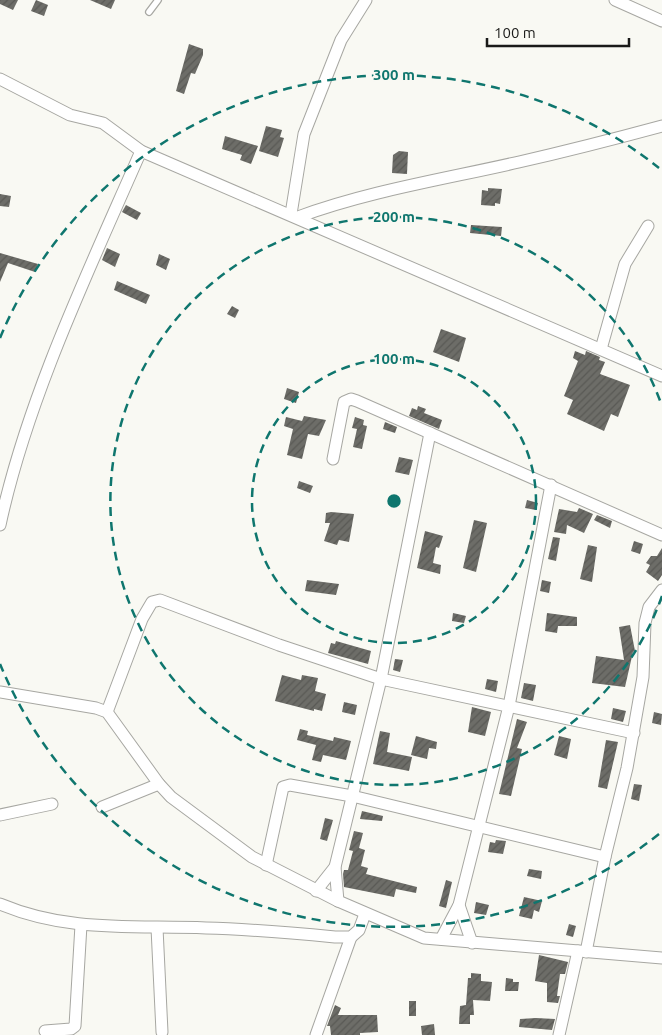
<svg xmlns="http://www.w3.org/2000/svg" width="662" height="1035" font-family="Ubuntu,sans-serif">
  <style>
    .building { fill: url(#building-hatch) }
    .lines { fill: none; stroke-linecap: round; stroke-linejoin: round }
    .lane-casing { stroke: #a7a7a2; stroke-width: 8 }
    .street-casing { stroke: #a7a7a2; stroke-width: 13 }
    .lane { stroke: #fff; stroke-width: 5.5 }
    .street { stroke: #fff; stroke-width: 11 }
    .ring { fill: none; stroke: #0f766e; stroke-width: 2.5; stroke-dasharray: 9 6 }
    .centre { fill: #0f766e; stroke: #f9f9f3; stroke-width: 2.5 }
    .ring-label { font-size: 15px; text-anchor: middle; font-weight: bold; fill: #0f766e; stroke: #f9f9f3; stroke-width: 4; stroke-linejoin: round; paint-order: stroke }
  </style>
  <defs>
    <pattern id="building-hatch" width="6" height="6" patternUnits="userSpaceOnUse" patternTransform="scale(1.25)"><rect width="6" height="6" fill="#6d6d68"/><path d="M-1 1l2-2M0 6l6-6M5 7l2-2" fill="none" stroke="#595955"/></pattern>
  </defs>
  <rect width="100%" height="100%" fill="#f9f9f3"/>
  <g class="building">
    <path d="M0,0H18L13,10L0,4Z"/>
    <path d="M36,0L48,5L44,16L31,11Z"/>
    <path d="M90,0H115L111,9Z"/>
    <path d="M189,44L203,49V55L195,74L191,73L184,94L176,91Z"/>
    <path d="M266,126L282,130L280,137L284,138L278,157L259,151Z"/>
    <path d="M225,136L258,146L251,164L240,160L242,155L222,149Z"/>
    <path d="M399,151L408,152L407,174L392,173L393,155Z"/>
    <path d="M488,188L502,189L500,204L495,203V206L481,205L482,190L488,191Z"/>
    <path d="M0,194L11,196L9,207L0,206Z"/>
    <path d="M126,205L141,213L137,220L122,212Z"/>
    <path d="M471,225L502,227L501,236L470,233Z"/>
    <path d="M107,248L120,254L115,267L102,260Z"/>
    <path d="M0,253L38,264L35,272L8,263L0,282Z"/>
    <path d="M159,254L170,259L166,270L156,265Z"/>
    <path d="M117,281L150,295L146,304L114,290Z"/>
    <path d="M232,306L239,310L235,318L227,314Z"/>
    <path d="M441,329L466,338L459,362L433,352Z"/>
    <path d="M575,351L585,355L586,351L600,357L599,360L605,362L600,374L630,385L618,417L611,414L604,431L567,414L573,400L564,396L578,361L573,358Z"/>
    <path d="M287,388L299,392L296,403L284,399Z"/>
    <path d="M418,406L426,409L424,413L442,420L439,429L409,416L412,408L417,410Z"/>
    <path d="M304,416L326,420L319,436L308,434L302,459L287,455L293,429L284,426L286,417L302,421Z"/>
    <path d="M355,417L364,420L363,425L367,426L362,449L353,447L357,429L352,428Z"/>
    <path d="M385,422L397,427L395,433L383,429Z"/>
    <path d="M399,457L413,460L409,475L395,472Z"/>
    <path d="M299,481L313,486L310,493L297,488Z"/>
    <path d="M527,500L538,503L536,510L525,508Z"/>
    <path d="M579,508L593,514L584,533L567,525L566,534L554,532L559,509L577,512Z"/>
    <path d="M331,512L354,514L349,542L339,540L337,545L324,541L330,523H325L326,513Z"/>
    <path d="M597,515L612,521L610,528L594,520Z"/>
    <path d="M474,520L487,523L476,572L463,568Z"/>
    <path d="M425,531L443,536L439,548L436,547L433,563L441,565L440,574L417,568Z"/>
    <path d="M553,537L560,538L556,561L548,559Z"/>
    <path d="M634,541L643,544L640,554L631,551Z"/>
    <path d="M588,545L597,547L592,582L580,579Z"/>
    <path d="M662,548V575L658,581L646,572L650,565L646,563L651,556H657Z"/>
    <path d="M307,580L339,584L336,595L305,591Z"/>
    <path d="M542,580L551,582L549,593L540,591Z"/>
    <path d="M453,613L466,616L464,623L452,621Z"/>
    <path d="M547,613L577,617V626H558L557,633L545,631Z"/>
    <path d="M630,625L635,651L633,652L625,687L592,683L596,656L624,660L619,627Z"/>
    <path d="M336,641L371,651L368,664L328,653L331,643L335,644Z"/>
    <path d="M395,659L403,660L400,672L393,670Z"/>
    <path d="M282,675L301,680L302,675L318,678L315,691L326,694L322,711L314,709V711L275,701Z"/>
    <path d="M487,679L498,681L496,692L485,689Z"/>
    <path d="M524,683L536,685L533,701L521,698Z"/>
    <path d="M344,702L357,705L355,715L342,712Z"/>
    <path d="M472,707L491,712L485,736L468,732Z"/>
    <path d="M613,708L626,711L623,722L611,719Z"/>
    <path d="M654,712L662,714L661,725L652,723Z"/>
    <path d="M517,719L527,722L517,748L522,749L511,796L499,794Z"/>
    <path d="M300,729L308,731L307,735L333,741L334,737L351,741L346,760L323,755L321,762L312,760L316,745L297,740Z"/>
    <path d="M380,731L390,733L387,752L412,757L409,771L373,764Z"/>
    <path d="M416,736L437,742L436,749L429,748L427,759L411,755Z"/>
    <path d="M559,736L571,739L567,759L554,755Z"/>
    <path d="M606,740L618,742L607,789L598,787Z"/>
    <path d="M634,784L642,785L639,801L631,799Z"/>
    <path d="M362,811L383,816L382,821L360,819Z"/>
    <path d="M325,818L333,820L327,841L320,839Z"/>
    <path d="M354,831L363,833L359,848L365,850L361,866L368,868L366,874L417,887L416,893L396,889L394,897L344,887L343,874L344,870H348L353,851L349,850Z"/>
    <path d="M496,840L506,841L503,854L488,852L490,842L495,843Z"/>
    <path d="M529,869L542,871L541,879L527,876Z"/>
    <path d="M446,880L452,882L446,908L439,906Z"/>
    <path d="M524,897L542,901L539,912L534,910L532,919L519,916Z"/>
    <path d="M476,902L489,905L486,915L474,913Z"/>
    <path d="M569,924L576,926L573,937L566,935Z"/>
    <path d="M539,955L568,962L565,974H560L557,996H560L558,1003L547,1002V983L535,981Z"/>
    <path d="M471,973L481,974V981L492,982L490,1001L473,1000L474,1015H470V1024H459L460,1006L466,1005L468,978H471Z"/>
    <path d="M506,978L513,979V982H519L518,991H505Z"/>
    <rect x="409" y="1001" width="7" height="15"/>
    <path d="M335,1005L341,1008L338,1015H377L378,1032L360,1033V1035H331L330,1026H327Z"/>
    <path d="M536,1018L555,1019L552,1030L519,1027L520,1019Z"/>
    <path d="M434,1024L435,1035H422L421,1026Z"/>
  </g>
  <g class="lines">
    <defs>
      <path id="lane" d="M149,12L158,0"/>
      <g id="street">
        <path d="M615,0L662,21"/>
        <path d="M0,79L70,115L103,123L141,151L662,376"/>
        <path d="M291,214L304,134L341,40L366,0"/>
        <path d="M298,217C368,191 445,179 519,162C567,151 614,139 662,126"/>
        <path d="M601,349L625,264L648,226"/>
        <path d="M333,459L344,402L351,399L357,401L662,535"/>
        <path d="M0,525C27,399 89,270 141,151"/>
        <path d="M0,692L96,708L107,712L159,784L171,797L252,857L338,901L424,938L662,958"/>
        <path d="M107,712L142,619L152,602L160,600L279,645L381,679L634,733"/>
        <path d="M102,807L159,784"/>
        <path d="M0,815L52,804"/>
        <path d="M266,865L283,787L290,785L352,796L605,857"/>
        <path d="M316,891L335,867"/>
        <path d="M338,901L335,867L381,679L430,433"/>
        <path d="M0,904C69,933 134,925 206,928C249,929 292,933 335,937H351L359,930L365,914"/>
        <path d="M459,905L472,943"/>
        <path d="M157,928L162,1032"/>
        <path d="M441,939L459,905L509,706L551,485"/>
        <path d="M586,952L605,857L627,768L643,677L645,623L649,607L662,590"/>
        <path d="M45,1031L71,1029L75,1026L81,925"/>
        <path d="M316,1035L351,937"/>
        <path d="M559,1035L578,951"/>
      </g>
    </defs>
    <use href="#lane" class="lane-casing"/>
    <use href="#street" class="street-casing"/>
    <use href="#lane" class="lane"/>
    <use href="#street" class="street"/>
  </g>
  <g class="ring">
    <circle cx="394" cy="501" r="142"/>
    <path d="M662 596A284 284 0 1 1 662 406"/>
    <path d="M659 834A426 426 0 0 1 0 664M0 338A426 426 0 0 1 659 168"/>
  </g>
  <circle cx="394" cy="501" r="8" class="centre"/>
  <g class="ring-label">
    <text x="394" y="80">300 m</text>
    <text x="394" y="222">200 m</text>
    <text x="394" y="364">100 m</text>
  </g>
  <path d="M487 38v8h142v-8" fill="none" stroke="#1a1a18" stroke-width="2.5"/>
  <text x="494" y="38" font-size="15" fill="#1a1a18" stroke="#f9f9f3" stroke-width="4" paint-order="stroke">100 m</text>
</svg>
